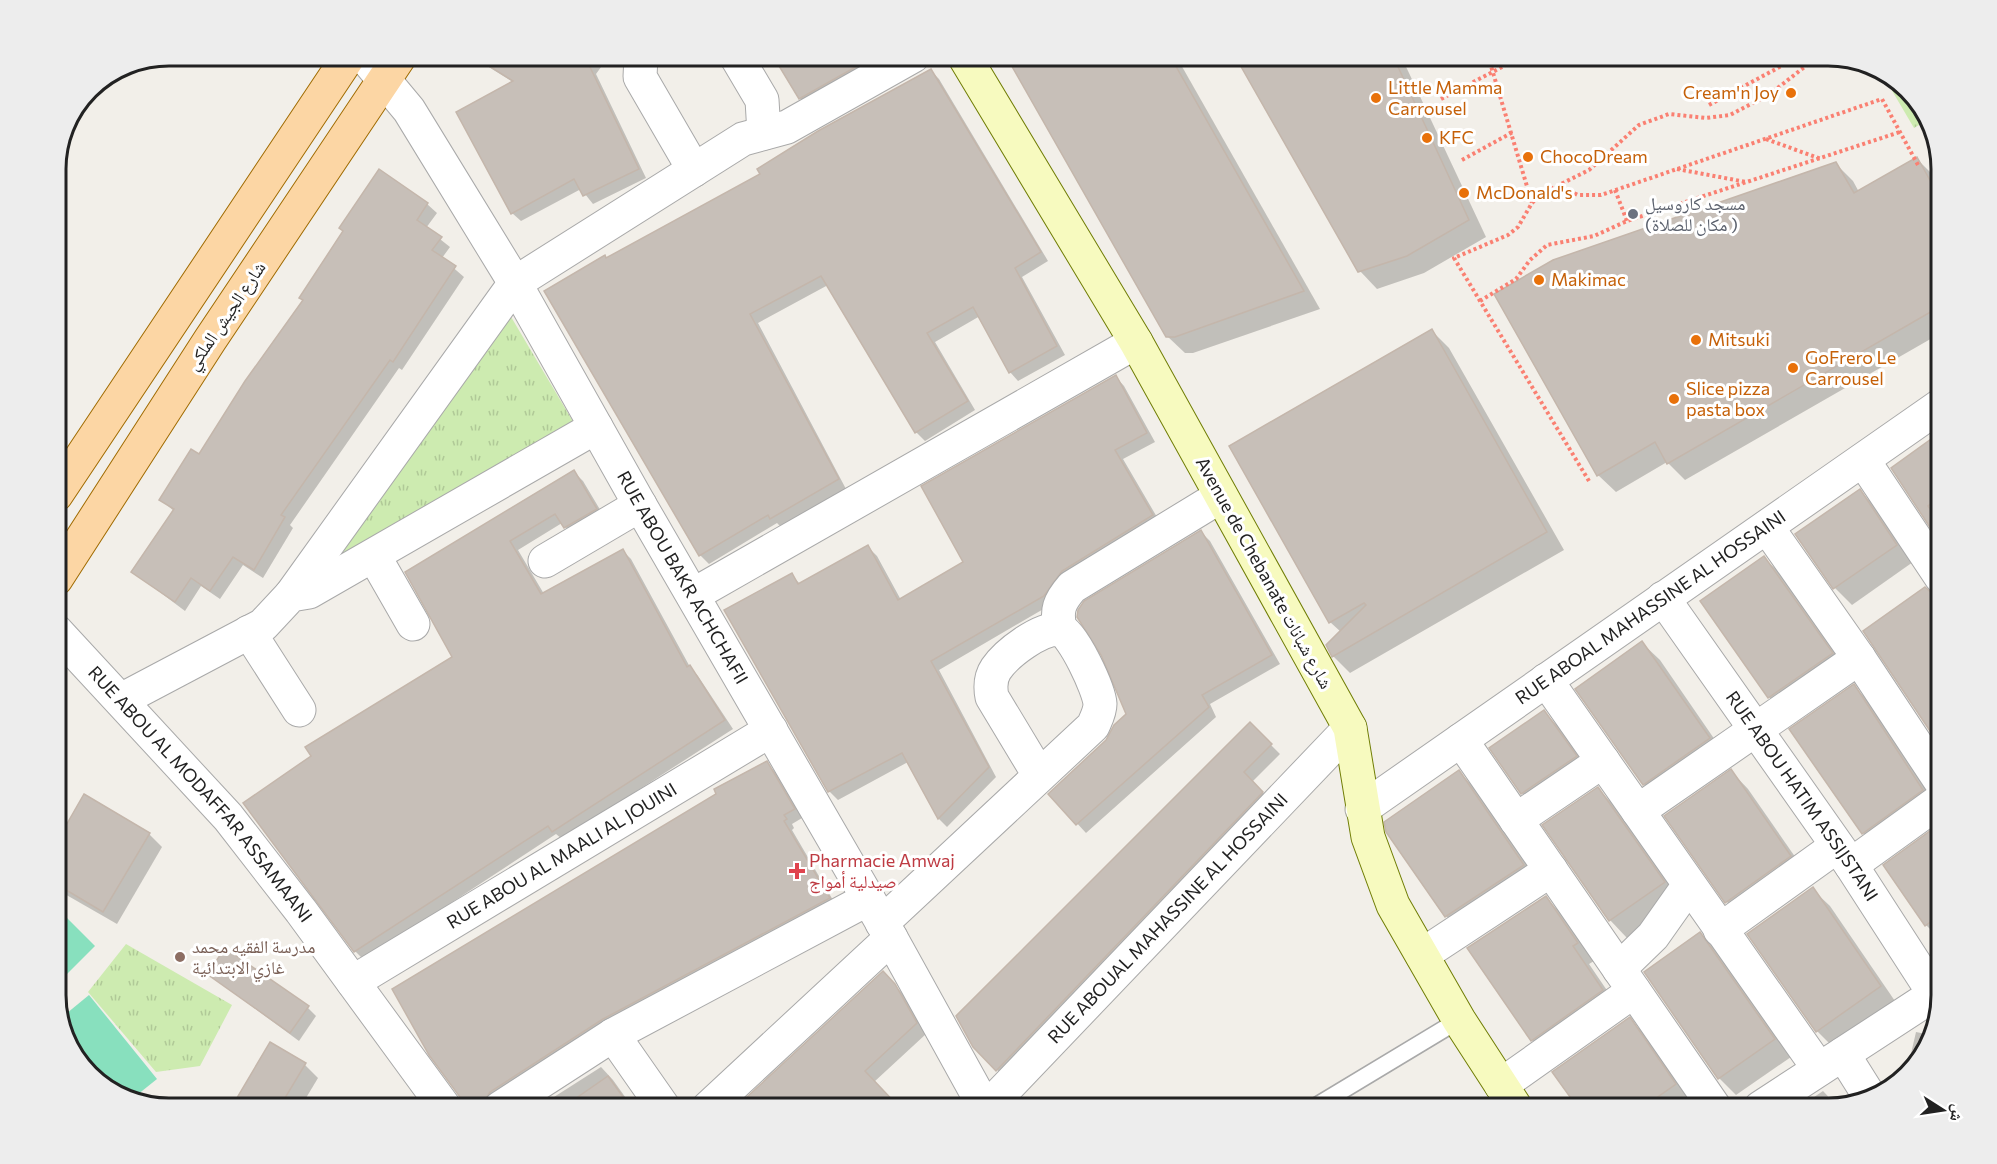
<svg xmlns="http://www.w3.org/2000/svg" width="1997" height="1164" font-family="Commissioner,'Noto Naskh Arabic',sans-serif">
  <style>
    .grass { fill: url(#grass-tufts) }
    .pitch { fill: #88e0be }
    .shadow { fill: #0003 }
    .building { fill: #c7bfb8; stroke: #c4b6ab; stroke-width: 1.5 }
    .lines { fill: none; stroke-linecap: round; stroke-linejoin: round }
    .lane-casing { stroke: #a9a9a9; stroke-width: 19 }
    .street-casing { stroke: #a9a9a9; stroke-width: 35 }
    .secondary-casing { stroke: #707d05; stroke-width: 35 }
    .primary-casing { stroke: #a06b00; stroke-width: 35 }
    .path { stroke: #fa8072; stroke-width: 4; stroke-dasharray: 3 3; stroke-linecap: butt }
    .lane { stroke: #fff; stroke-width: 16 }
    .street { stroke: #fff; stroke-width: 33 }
    .secondary { stroke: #f7fabf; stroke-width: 33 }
    .primary { stroke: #fcd6a4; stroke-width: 33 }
    .food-dot { fill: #e8710a; stroke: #fff; stroke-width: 2 }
    .worship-dot { fill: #6b7280; stroke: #fff; stroke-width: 2 }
    .health-dot { fill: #e0444e; stroke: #fff; stroke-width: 2 }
    .education-dot { fill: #8d6e63; stroke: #fff; stroke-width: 2 }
    .labels { text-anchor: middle; stroke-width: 6; stroke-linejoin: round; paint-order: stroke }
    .food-label { font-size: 18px; fill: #c56008; stroke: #fff; text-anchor: start }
    .worship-label { font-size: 18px; fill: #5b616d; stroke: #fff; text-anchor: start }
    .street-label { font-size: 18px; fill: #222; stroke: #fff }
    .health-label { font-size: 18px; fill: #be3a42; stroke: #fff; text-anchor: start }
    .education-label { font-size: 18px; fill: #785e54; stroke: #fff; text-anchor: start }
    .rim { fill: none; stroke: #222; stroke-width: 3 }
  </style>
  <defs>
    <pattern id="grass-tufts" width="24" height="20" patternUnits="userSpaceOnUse" patternTransform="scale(1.5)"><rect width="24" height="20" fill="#cdebb0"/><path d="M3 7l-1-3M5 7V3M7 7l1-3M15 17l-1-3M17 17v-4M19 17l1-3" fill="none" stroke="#b0c997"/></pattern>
  </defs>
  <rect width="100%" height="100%" fill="#f2efe9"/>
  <g class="grass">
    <path d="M1885,71L1923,106L1927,120L1914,128L1881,72Z"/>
    <path d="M507,310L578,430L317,581Z"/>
    <path d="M126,944L232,1005L200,1066L156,1072L88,992Z"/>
  </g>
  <g class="pitch">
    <path d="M64,915L95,946L56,985V923Z"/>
    <path d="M89,995L157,1079L132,1099L113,1093L106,1086L66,1037L61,1018Z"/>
  </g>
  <g class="shadow">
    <path d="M471,56H609L596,74L646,178L593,204L581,189L521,221L512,213L513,82Z"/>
    <path d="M775,56H859L869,73L809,107L800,98Z"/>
    <path d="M1008,56H1176L1320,309L1193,353H1185L1167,336Z"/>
    <path d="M1237,56H1401L1486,237L1424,273L1377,289L1360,271Z"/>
    <path d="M931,71L939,79L1048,261L1022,277L1065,355L1018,381L1010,372L980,316L935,342L975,410L925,441L916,432L828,285L758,323L846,489L780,526L777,523L709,564L700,555L607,259L762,175Z"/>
    <path d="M1917,159L1934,176L1941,189V333L1685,480L1667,462L1616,492L1598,475L1836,164L1853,181L1859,192Z"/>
    <path d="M427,204L437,213L426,228L450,247L442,258L464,277L402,370L399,368L290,525L293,528L263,578L243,565L220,599L201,586L185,611L133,572L175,512L161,500Z"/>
    <path d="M1432,331L1449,348L1564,550L1350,673L1333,656L1341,632L1330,622Z"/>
    <path d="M1116,377L1124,386L1155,442L1123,459L1161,524L1052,604L939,670L996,777L947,827L939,819L908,762L838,800L829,791L792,575L800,584L868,547L877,556L901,600L965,563Z"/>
    <path d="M1941,434V541L1893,468Z"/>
    <path d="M574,472L583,481L605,518L574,536L562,523L518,550L544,594L623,551L631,559L690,667L698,676L733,729L562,839L556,834L364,960L355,951L454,658L407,572Z"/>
    <path d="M1860,491L1877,508L1913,562L1852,605L1835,588L1797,535Z"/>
    <path d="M1201,532L1210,541L1280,664L1210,704L1216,717L1086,833L1050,794L1107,741L1128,714Z"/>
    <path d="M1764,558L1782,575L1849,671L1786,715L1769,697L1702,601Z"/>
    <path d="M1933,595L1941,597V743L1935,736Z"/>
    <path d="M1642,643L1660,660L1726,756L1661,801L1644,784Z"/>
    <path d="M1854,686L1871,704L1940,807L1880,850L1863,833Z"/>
    <path d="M1544,712L1561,729L1593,774L1539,810L1522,793Z"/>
    <path d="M1250,724L1280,754L1252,782L1271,801L1005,1078L974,1046Z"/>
    <path d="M767,763L775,772L802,818L792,824L794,828L792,830L837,907L492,1108H465L462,1096L718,795Z"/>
    <path d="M1731,771L1748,789L1807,874L1744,919L1727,902L1666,816Z"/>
    <path d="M1459,772L1476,789L1541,883L1464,933L1446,916L1388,831Z"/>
    <path d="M1598,789L1615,806L1681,900L1627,938L1610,920L1544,825Z"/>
    <path d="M85,796L149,834L162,847L117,924L56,889V846Z"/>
    <path d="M1941,825V940L1926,925L1885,865Z"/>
    <path d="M1812,889L1830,906L1897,1004L1834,1048L1817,1031Z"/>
    <path d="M1546,898L1563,915L1594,961L1589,964L1619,1008L1549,1057L1532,1040Z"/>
    <path d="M1700,934L1717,951L1791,1057L1736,1095L1719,1078Z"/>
    <path d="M883,973L904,995L926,1034L874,1082L898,1108H737Z"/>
    <path d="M208,974L308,1008L316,1016L299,1041Z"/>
    <path d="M1629,1019L1647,1036L1692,1102L1683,1108H1579L1554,1072Z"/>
    <path d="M1916,1032L1931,1035L1926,1051L1907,1071Z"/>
    <path d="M270,1044L305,1065L318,1078L300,1108H232Z"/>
    <path d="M601,1067L613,1080L633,1108H562L554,1097Z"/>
    <path d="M1823,1091L1837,1106L1798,1108Z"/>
  </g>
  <g class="building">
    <path d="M473,56H574L588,63L639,169L583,196L574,179L511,214L456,112L513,81Z"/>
    <path d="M773,56H856L861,64L799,99Z"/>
    <path d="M1006,56H1170L1304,291L1175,337H1166Z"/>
    <path d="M1235,56H1393L1469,220L1407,256L1358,272Z"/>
    <path d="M931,69L1041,252L1015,268L1057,346L1009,373L973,307L927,333L968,401L915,433L821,276L750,314L839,479L770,519L768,515L699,556L544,291L605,255L606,258L760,174L757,169L818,131Z"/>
    <path d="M1917,157L1941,200V306L1667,464L1655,442L1597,476L1494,294L1553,260L1836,162L1854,193Z"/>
    <path d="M379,169L428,203L417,220L442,237L432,250L456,266L393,362L390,360L281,515L285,517L254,570L233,557L210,591L191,578L175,602L131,572L174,509L159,500L191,449L199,454L245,381L303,300L299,298L343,231L339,228Z"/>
    <path d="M1432,329L1547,532L1332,657L1326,645L1366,605L1364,603L1329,623L1229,446Z"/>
    <path d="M1116,375L1147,433L1115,450L1153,515L1062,571L1044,596L931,661L989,767L938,819L902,753L828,792L724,610L792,573L798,584L868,545L898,600L963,562L921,486Z"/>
    <path d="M1941,432V496L1928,506L1941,524V544L1891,468Z"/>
    <path d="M574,470L597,509L564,528L555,514L510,541L541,594L623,549L687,667L690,665L725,720L552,832L548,826L354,952L243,803L311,756L305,747L452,657L405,572Z"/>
    <path d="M1860,489L1897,545L1833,589L1795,534Z"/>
    <path d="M1201,530L1272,655L1202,695L1209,707L1076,825L1048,794L1106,740L1114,725L1126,714L1101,655L1077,617L1078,610L1084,601Z"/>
    <path d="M1764,556L1833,653L1768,698L1700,601Z"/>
    <path d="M1925,587L1932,593L1941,596V732L1934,737L1863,631Z"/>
    <path d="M1642,641L1710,738L1643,785L1575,689Z"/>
    <path d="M1854,684L1923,790L1862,834L1789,729Z"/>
    <path d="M1544,710L1577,756L1521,794L1489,748Z"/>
    <path d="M1250,722L1272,744L1244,772L1263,792L996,1071L973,1047L956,1016Z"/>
    <path d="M767,761L795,809L784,815L787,819L784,821L830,898L603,1019L490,1092L480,1108H463L460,1097L429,1055L392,989L716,794L714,789Z"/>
    <path d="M1731,769L1791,856L1725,903L1664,816Z"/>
    <path d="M1459,770L1524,865L1445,917L1386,832L1384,822Z"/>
    <path d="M1598,787L1665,882L1609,921L1542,825Z"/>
    <path d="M84,794L150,833L103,912L56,884V843Z"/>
    <path d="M1941,823V914L1925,926L1883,865Z"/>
    <path d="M1813,887L1881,986L1816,1032L1747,934Z"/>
    <path d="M1546,896L1578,943L1573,946L1603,990L1531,1041L1467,948Z"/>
    <path d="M1700,932L1775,1039L1718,1079L1644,972Z"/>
    <path d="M225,948L309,1006L290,1033L207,974Z"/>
    <path d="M883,971L895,984L917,1023L865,1071L900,1108H735Z"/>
    <path d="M1630,1017L1676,1084L1642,1108H1578L1552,1072Z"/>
    <path d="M270,1042L306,1063L279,1108H231Z"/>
    <path d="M608,1076L631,1108H562Z"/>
  </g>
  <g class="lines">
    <defs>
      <path id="lane" d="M1313,1108L1459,1020"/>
      <g id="street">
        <path id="s1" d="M364,56L409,110L515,283L640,505L891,938L985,1108"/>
        <path d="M641,56L640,77L694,170"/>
        <path d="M736,56L762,100L764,133"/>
        <path d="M1863,460L1941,577"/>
        <path d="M1767,527L1859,658L1941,782"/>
        <path d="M374,556L413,624"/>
        <path d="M545,561L640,505"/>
        <path d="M291,595L515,283L743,139L787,127L913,56"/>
        <path d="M693,595L1136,342"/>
        <path id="s2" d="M1663,598L1851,865L1935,995"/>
        <path d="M1060,629C1056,610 1059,602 1072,587L1221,496"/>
        <path id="s3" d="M56,631L228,817L301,911L445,1108"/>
        <path d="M249,632L299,710"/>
        <path d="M1546,680L1819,1069"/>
        <path d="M121,700L263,625L291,595L309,592L596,427"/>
        <path d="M1461,740L1715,1108"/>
        <path id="s4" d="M1362,809L1941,405"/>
        <path d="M1638,811L1859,658"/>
        <path d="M1516,820L1603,761"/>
        <path d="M1851,865L1941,800"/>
        <path d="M882,923L1093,726C1096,719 1100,712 1100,704C1099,689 1073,634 1060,629C1040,628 1007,653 996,669C990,678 990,687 992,697L1039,775"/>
        <path d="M1720,930L1837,846"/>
        <path d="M1422,955L1551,870"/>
        <path d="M1619,969L1653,936L1689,885"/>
        <path id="s5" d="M353,982L771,730"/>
        <path d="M1843,1054L1870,1097"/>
        <path d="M1501,1085L1634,991"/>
        <path d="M500,1108L613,1035"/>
        <path d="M664,1108L613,1035L868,899"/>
        <path d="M708,1108L891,938"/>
        <path id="s6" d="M987,1108L1350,728"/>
        <path d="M1760,1108L1941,990"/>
      </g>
      <path id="secondary" d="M964,56L1136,342L1350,728L1368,837L1393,905L1459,1020L1516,1108"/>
      <g id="primary">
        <path d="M56,495L349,56"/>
        <path d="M56,579L210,340L400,56"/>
      </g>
    </defs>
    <use href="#lane" class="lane-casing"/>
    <use href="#street" class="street-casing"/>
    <use href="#secondary" class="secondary-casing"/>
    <use href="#primary" class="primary-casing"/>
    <g class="path">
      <path d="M1488,56L1532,203"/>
      <path d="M1441,99L1523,56"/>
      <path d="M1709,105L1800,56"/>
      <path d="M1766,139L1821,159"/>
      <path d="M1462,160L1513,132"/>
      <path d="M1677,169L1746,182"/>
      <path d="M1558,186L1578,195H1601L1882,99L1918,165"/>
      <path d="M1615,190L1627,221"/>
      <path d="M1480,301L1516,279L1530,260L1547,245L1594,236L1627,221L1900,132"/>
      <path d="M1589,481L1454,258L1508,235L1518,227L1532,203L1541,194L1589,170L1639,125L1669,114L1706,118L1730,115L1770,94L1807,65L1803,56"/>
    </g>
    <use href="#lane" class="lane"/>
    <use href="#street" class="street"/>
    <use href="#secondary" class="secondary"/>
    <use href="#primary" class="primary"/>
  </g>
  <g class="food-dot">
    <circle cx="1791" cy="93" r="6"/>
    <circle cx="1376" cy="98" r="6"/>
    <circle cx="1427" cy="138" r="6"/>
    <circle cx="1528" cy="157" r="6"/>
    <circle cx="1464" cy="193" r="6"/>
    <circle cx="1539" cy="280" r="6"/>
    <circle cx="1696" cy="340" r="6"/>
    <circle cx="1793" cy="368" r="6"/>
    <circle cx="1674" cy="399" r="6"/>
  </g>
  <circle class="worship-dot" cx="1633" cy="214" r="6"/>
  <path class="health-dot" d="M794 862h6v6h6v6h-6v6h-6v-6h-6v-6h6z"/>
  <circle class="education-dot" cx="180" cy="957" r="6"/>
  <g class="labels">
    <g class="food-label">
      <text x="1388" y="94">Little Mamma<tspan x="1388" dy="21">Carrousel</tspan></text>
      <text x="1779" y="99" text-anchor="end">Cream'n Joy</text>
      <text x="1439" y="144">KFC</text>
      <text x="1540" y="163">ChocoDream</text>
      <text x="1476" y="199">McDonald's</text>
      <text x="1551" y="286">Makimac</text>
      <text x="1708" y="346">Mitsuki</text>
      <text x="1805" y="364">GoFrero Le<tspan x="1805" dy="21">Carrousel</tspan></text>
      <text x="1686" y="395">Slice pizza<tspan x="1686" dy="21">pasta box</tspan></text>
    </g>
    <g class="worship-label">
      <text x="1645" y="210">مسجد كاروسيل<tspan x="1645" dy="21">(مكان للصلاة )</tspan></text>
    </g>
    <g class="street-label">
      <text transform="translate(226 316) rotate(-56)" y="6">شارع الجيش الملكي</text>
      <text transform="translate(1264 573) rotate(61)" y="6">Avenue de Chebanate شارع شبانات</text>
      <text dy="6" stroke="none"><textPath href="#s1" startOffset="612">RUE ABOU BAKR ACHCHAFII</textPath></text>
      <text dy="6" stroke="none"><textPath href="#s4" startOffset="352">RUE ABOAL MAHASSINE AL HOSSAINI</textPath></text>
      <text dy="6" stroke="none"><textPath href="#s3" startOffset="218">RUE ABOU AL MODAFFAR ASSAMAANI</textPath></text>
      <text dy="6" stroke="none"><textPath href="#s2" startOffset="242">RUE ABOU HATIM ASSIJSTANI</textPath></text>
      <text dy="6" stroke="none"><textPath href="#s5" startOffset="244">RUE ABOU AL MAALI AL JOUINI</textPath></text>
      <text dy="6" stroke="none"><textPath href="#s6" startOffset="262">RUE ABOUAL MAHASSINE AL HOSSAINI</textPath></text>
    </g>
    <g class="health-label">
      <text x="809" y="867">Pharmacie Amwaj<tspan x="809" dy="21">صيدلية أمواج</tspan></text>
    </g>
    <g class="education-label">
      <text x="192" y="953">مدرسة الفقيه محمد<tspan x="192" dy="21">غازي الابتدائية</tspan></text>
    </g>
  </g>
  <path d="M0 0H1997V1164H0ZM169 66H1828A103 103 0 0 1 1931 169V995A103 103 0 0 1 1828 1098H169A103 103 0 0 1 66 995V169A103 103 0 0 1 169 66Z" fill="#ededed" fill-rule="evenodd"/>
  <path class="rim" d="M169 66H1828A103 103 0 0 1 1931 169V995A103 103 0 0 1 1828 1098H169A103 103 0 0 1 66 995V169A103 103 0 0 1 169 66Z"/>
  <g transform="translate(1943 1110) rotate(102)" stroke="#ffffff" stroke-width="4.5" paint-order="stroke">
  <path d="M0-4.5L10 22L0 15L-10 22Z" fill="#222222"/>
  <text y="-9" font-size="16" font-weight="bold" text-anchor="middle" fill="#222222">ش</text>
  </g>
</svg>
